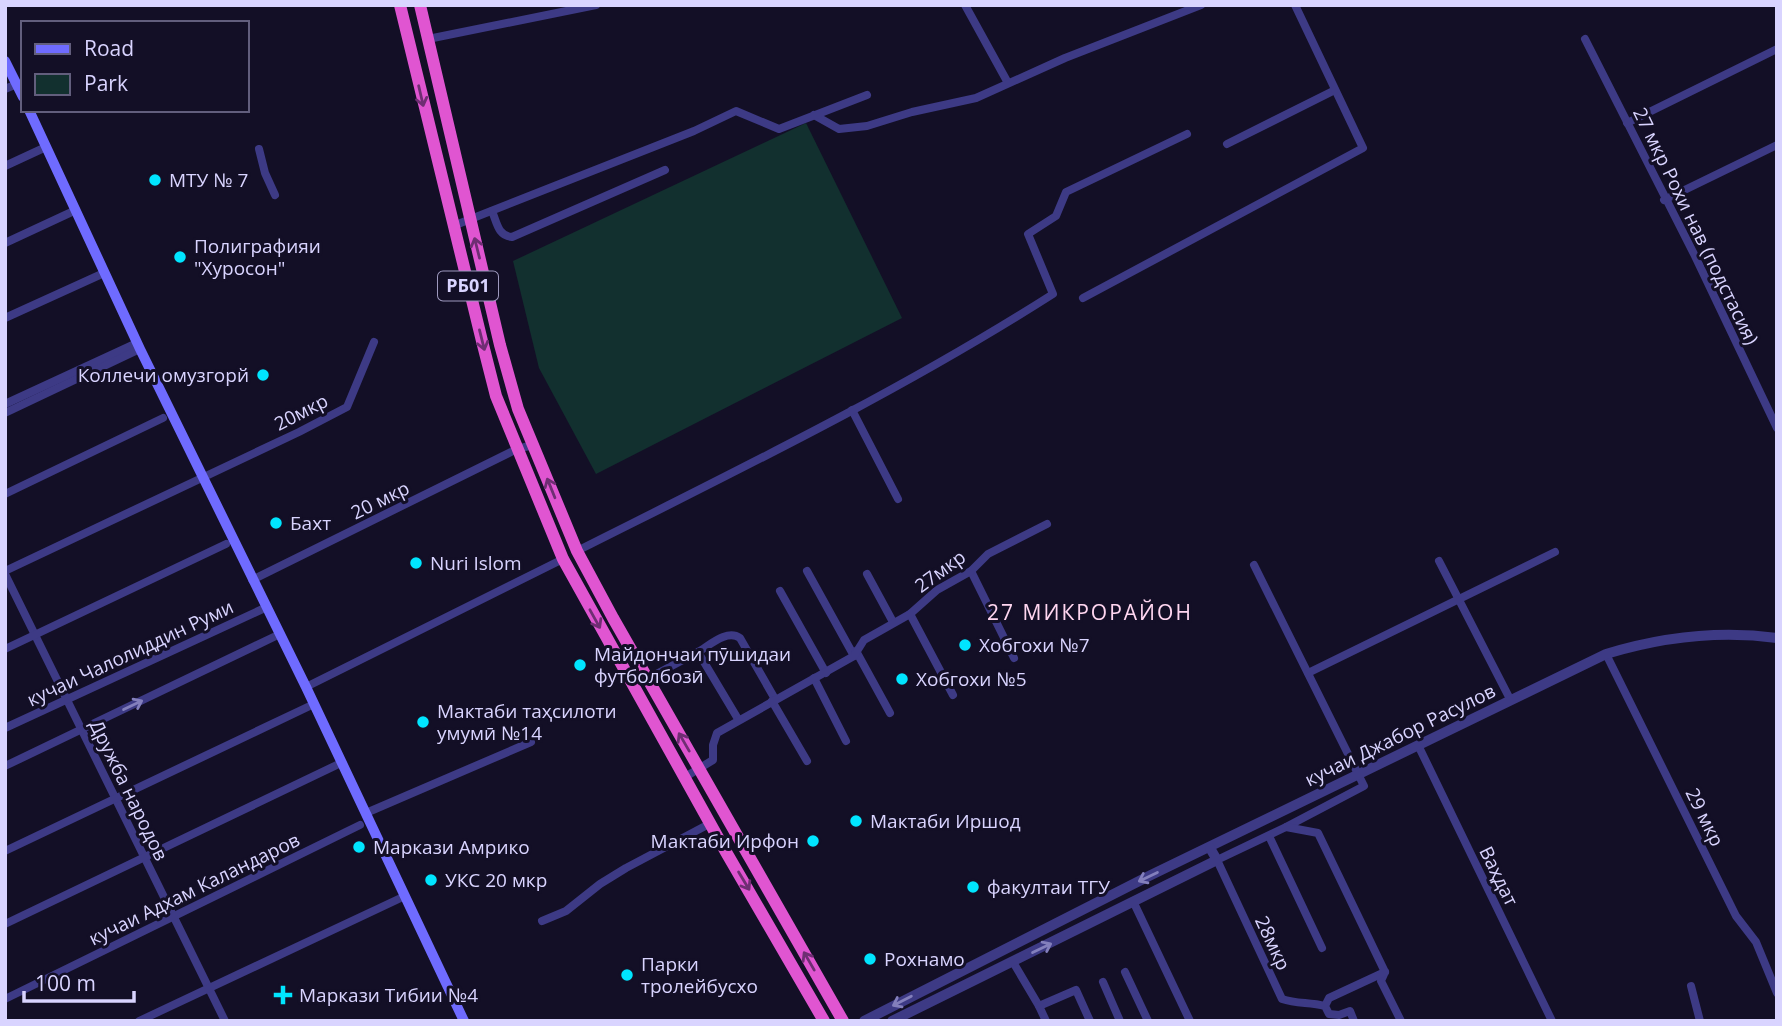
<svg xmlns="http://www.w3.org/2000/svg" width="1782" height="1026" font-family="'Open Sans',sans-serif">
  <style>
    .green { fill: #12302f }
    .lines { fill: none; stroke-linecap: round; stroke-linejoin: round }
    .minor { stroke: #3d3a85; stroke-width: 8 }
    .tertiary { stroke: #3d3a85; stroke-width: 10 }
    .secondary { stroke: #6f6bff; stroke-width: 10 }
    .trunk { stroke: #e055d1; stroke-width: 12 }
    .oneway { stroke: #6f2e73 }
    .oneway2 { stroke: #837fbc }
    .poi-dot { fill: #00e5ff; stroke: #130f26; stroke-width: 2.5 }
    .labels { text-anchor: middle; stroke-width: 6; stroke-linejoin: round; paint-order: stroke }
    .shield { fill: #130f26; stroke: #9e99be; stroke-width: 2 }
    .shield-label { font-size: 18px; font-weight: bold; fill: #d9d4ff }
    .poi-label { font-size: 19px; fill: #d9d4ff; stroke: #130f26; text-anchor: start }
    .street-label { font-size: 19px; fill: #d9d4ff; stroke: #130f26 }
    .neighbourhood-label { font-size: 21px; letter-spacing: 2px; fill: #ffd6f0; stroke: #130f26 }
  </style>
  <rect width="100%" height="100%" fill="#130f26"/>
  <path class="green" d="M806,123L902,318L596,474L539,368L513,261Z"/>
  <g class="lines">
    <g class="minor">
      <path d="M965,5L1008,83"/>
      <path d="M428,39L596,5"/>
      <path d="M1585,39L1695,256L1777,428"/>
      <path d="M5,89L17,84"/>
      <path d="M814,115L839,129L867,126L912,112L976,98L1065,58L1201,5"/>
      <path d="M1627,123L1777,49"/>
      <path d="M1227,144L1335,90"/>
      <path d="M259,149L265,173L275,195"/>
      <path d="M5,166L46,147"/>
      <path d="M1664,200L1777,145"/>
      <path d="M492,211C497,223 498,236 512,237L665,170"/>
      <path d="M453,226L694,131L736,111L779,129L867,95"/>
      <path d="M5,243L76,210"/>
      <path d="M1083,298L1363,148L1295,5"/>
      <path d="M5,318L104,273"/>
      <path d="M5,404L137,343"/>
      <path d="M852,410L898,499"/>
      <path d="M5,413L140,349"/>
      <path d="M5,494L163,418"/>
      <path d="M577,551C738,470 901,391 1053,294L1028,234L1056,216L1066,192L1187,134"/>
      <path d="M1439,561L1510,699"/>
      <path d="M1254,565L1364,786L1286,827"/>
      <path d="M5,571L299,432L347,407L374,342"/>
      <path d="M807,571L854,656"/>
      <path d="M971,571L1014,658"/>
      <path d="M5,574L225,1021"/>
      <path d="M867,574L893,622"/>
      <path d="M252,580L517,449L533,445"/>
      <path d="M780,591L826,673"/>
      <path d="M910,614L953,695"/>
      <path d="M5,649L226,544"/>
      <path d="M856,651L890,713"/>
      <path d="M698,652C710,645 727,629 740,638L775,699"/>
      <path d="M1606,654L1736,916L1756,942L1777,993"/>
      <path d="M1308,673L1555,552"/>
      <path d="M814,678L846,741"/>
      <path d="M647,679L698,652L738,719"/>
      <path d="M306,687L563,559"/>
      <path d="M772,701L807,761"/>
      <path d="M5,728L267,607"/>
      <path d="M1418,745L1552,1021"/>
      <path d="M5,766L280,634"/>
      <path d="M685,777L713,760V745L717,733L854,656L864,640L910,614L937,590L971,571L988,554L1047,524"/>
      <path d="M366,813L531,742"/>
      <path d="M1269,836L1322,948"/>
      <path d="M5,851L314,704"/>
      <path d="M1133,901L1190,1021"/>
      <path d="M542,921L566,911L600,884L626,868L711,823"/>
      <path d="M5,924L341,763"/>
      <path d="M1013,962L1039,1006"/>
      <path d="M1125,972L1148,1021"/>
      <path d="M1385,972L1381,981L1401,1021"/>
      <path d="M1103,982L1120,1021"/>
      <path d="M1691,986L1700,1021"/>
      <path d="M5,999L360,825"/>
      <path d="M1325,1006C1309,1002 1297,1004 1282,999L1217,860L1286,827L1318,833L1385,972L1329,998L1325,1006L1329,1014L1339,1015L1350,1011L1354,1021"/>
      <path d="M139,1021L405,896"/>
      <path d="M1046,1021L1039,1006L1076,990L1090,1021"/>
    </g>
    <g class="tertiary">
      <path d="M864,1021L1151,875L1606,654C1662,637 1718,630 1777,638"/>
      <path d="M892,1021L1217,860L1210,848"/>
    </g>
    <g class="secondary">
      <path d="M5,61L23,97"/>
      <path d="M29,110L140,349L306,687L464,1021"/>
    </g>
    <g class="trunk">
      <path d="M400,5L482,341L496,396L563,559L726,852L824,1021"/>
      <path d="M420,5L500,345L518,409L577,551L613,618L843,1021"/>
    </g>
  </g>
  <defs><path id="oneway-shaft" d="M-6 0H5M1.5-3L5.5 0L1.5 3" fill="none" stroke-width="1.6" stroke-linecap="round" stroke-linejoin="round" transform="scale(1.75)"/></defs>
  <g class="oneway">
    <use href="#oneway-shaft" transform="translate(421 96) rotate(77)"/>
    <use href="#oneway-shaft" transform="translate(477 248) rotate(-104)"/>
    <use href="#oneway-shaft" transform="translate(482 340) rotate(76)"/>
    <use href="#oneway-shaft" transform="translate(551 488) rotate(-112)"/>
    <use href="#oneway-shaft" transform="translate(595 619) rotate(61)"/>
    <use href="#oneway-shaft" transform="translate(684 742) rotate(-120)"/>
    <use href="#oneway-shaft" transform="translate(744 881) rotate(59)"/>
    <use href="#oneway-shaft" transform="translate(809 961) rotate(-120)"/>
  </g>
  <g class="oneway2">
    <use href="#oneway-shaft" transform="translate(133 705) rotate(-26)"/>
    <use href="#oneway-shaft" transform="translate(1148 877) rotate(154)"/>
    <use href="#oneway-shaft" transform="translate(1042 948) rotate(-26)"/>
    <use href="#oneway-shaft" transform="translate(902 1001) rotate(153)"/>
  </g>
  <g class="poi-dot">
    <circle cx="155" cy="180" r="7"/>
    <circle cx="180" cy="257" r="7"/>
    <circle cx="263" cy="375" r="7"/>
    <circle cx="276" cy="523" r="7"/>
    <circle cx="416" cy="563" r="7"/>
    <circle cx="965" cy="645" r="7"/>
    <circle cx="580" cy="665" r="7"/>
    <circle cx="902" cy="679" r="7"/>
    <circle cx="423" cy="722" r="7"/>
    <circle cx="856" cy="821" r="7"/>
    <circle cx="813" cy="841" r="7"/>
    <circle cx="359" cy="847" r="7"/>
    <circle cx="431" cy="880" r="7"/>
    <circle cx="973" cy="887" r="7"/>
    <circle cx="870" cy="959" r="7"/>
    <circle cx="627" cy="975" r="7"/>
    <path d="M279.5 984.5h7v7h7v7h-7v7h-7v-7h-7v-7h7z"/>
  </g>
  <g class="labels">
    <rect class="shield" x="438" y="271.5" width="60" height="29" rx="5"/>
    <g class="shield-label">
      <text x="468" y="292">РБ01</text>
    </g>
    <g class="poi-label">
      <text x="169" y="187">МТУ № 7</text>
      <text x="194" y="253">Полиграфияи<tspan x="194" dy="22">"Хуросон"</tspan></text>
      <text x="249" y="382" text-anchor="end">Коллечи омузгорй</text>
      <text x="290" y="530">Бахт</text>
      <text x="430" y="570">Nuri Islom</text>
      <text x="979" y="652">Хобгохи №7</text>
      <text x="594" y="661">Майдончаи пӯшидаи<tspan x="594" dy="22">футболбозӣ</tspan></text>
      <text x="916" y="686">Хобгохи №5</text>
      <text x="437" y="718">Мактаби таҳсилоти<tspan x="437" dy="22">умумӣ №14</tspan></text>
      <text x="870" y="828">Мактаби Иршод</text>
      <text x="799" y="848" text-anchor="end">Мактаби Ирфон</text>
      <text x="373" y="854">Маркази Амрико</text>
      <text x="445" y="887">УКС 20 мкр</text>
      <text x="987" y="894">факултаи ТГУ</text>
      <text x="884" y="966">Рохнамо</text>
      <text x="641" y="971">Парки<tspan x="641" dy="22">тролейбусхо</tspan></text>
      <text x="299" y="1002">Маркази Тибии №4</text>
    </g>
    <g class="street-label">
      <text transform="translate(1696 226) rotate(64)" y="7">27 мкр Рохи нав (подстасия)</text>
      <text transform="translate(301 412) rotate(-27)" y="7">20мкр</text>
      <text transform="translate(380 500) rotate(-26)" y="7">20 мкр</text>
      <text transform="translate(940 571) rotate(-36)" y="7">27мкр</text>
      <text transform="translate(130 653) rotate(-25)" y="7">кучаи Чалолиддин Руми</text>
      <text transform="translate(1400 735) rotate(-26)" y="7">кучаи Джабор Расулов</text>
      <text transform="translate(129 790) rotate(64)" y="7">Дружба народов</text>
      <text transform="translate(1705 817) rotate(64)" y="7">29 мкр</text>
      <text transform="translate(1499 876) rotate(64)" y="7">Ваҳдат</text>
      <text transform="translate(194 889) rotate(-26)" y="7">кучаи Адхам Каландаров</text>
      <text transform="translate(1273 943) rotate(65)" y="7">28мкр</text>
    </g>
    <g class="neighbourhood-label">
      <text x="1090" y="620">27 МИКРОРАЙОН</text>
    </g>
  </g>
  <rect width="1782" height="1026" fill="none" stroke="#d9d4ff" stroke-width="14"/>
  <rect x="21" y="21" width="228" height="91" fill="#130f26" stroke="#625e7d" stroke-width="2"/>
  <rect x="35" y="44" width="35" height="10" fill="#6f6bff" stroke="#625e7d" stroke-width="2"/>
  <text x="84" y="56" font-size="21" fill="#d9d4ff">Road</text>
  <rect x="35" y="74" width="35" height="21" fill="#12302f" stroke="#625e7d" stroke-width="2"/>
  <text x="84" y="91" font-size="21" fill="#d9d4ff">Park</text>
  <path d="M24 991v10h110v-10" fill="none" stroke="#d9d4ff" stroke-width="3.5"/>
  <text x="35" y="991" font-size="21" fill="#d9d4ff" stroke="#130f26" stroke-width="5" paint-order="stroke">100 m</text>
</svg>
